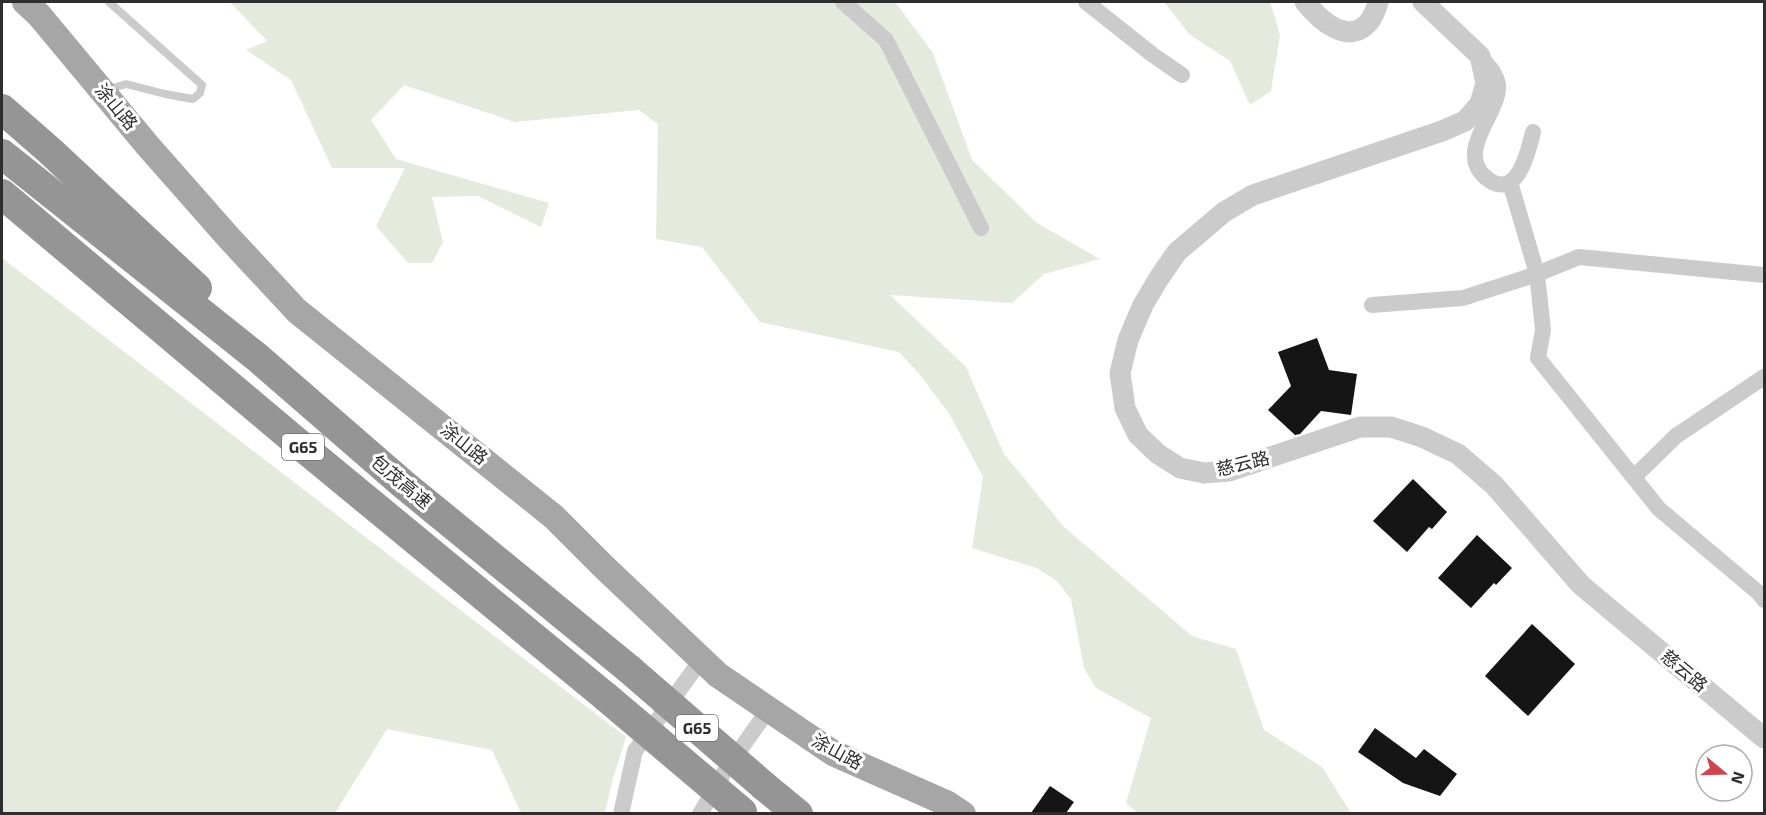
<svg xmlns="http://www.w3.org/2000/svg" width="1766" height="815" font-family="'Exo 2','Noto Sans SC',sans-serif">
  <style>
    .green { fill: #e4eade }
    .building { fill: #151515 }
    .lines { fill: none; stroke-linecap: round; stroke-linejoin: round }
    .service { stroke: #cbcbcb; stroke-width: 8 }
    .minor { stroke: #cbcbcb; stroke-width: 16 }
    .tertiary { stroke: #cbcbcb; stroke-width: 21 }
    .primary { stroke: #a6a6a6; stroke-width: 26 }
    .motorway { stroke: #959595; stroke-width: 30 }
    .motorway-bridge { stroke: #959595; stroke-width: 30 }
    .labels { text-anchor: middle; stroke-width: 6; stroke-linejoin: round; paint-order: stroke }
    .shield { fill: #fff; stroke: #6d6d6d; stroke-width: 1.5 }
    .shield-label { font-size: 16px; font-weight: bold; fill: #2e2e2e }
    .street-label { font-size: 18px; fill: #2e2e2e; stroke: #fff }
  </style>
  <rect width="100%" height="100%" fill="#fff"/>
  <g class="green">
    <path d="M230,2H895L933,53L972,160L1037,223L1100,259L1044,274L1012,303L890,295L966,367L1004,454L1064,527L1192,636L1236,649L1264,730L1322,767L1351,813L1139,814L1126,803L1151,718L1096,688L1084,668L1071,599L1057,581L1037,568L972,548L983,477L950,415L921,376L899,352L760,322L702,247L656,239L658,124L639,110L515,122L404,85L371,120L396,159L549,203L541,227L478,196L432,197L443,242L432,263H408L376,226L405,168H332L291,80L246,50L267,41Z"/>
    <path d="M1164,2H1270L1280,35L1271,91L1250,105L1230,61L1189,34Z"/>
    <path d="M2,258L626,737L612,782L605,813H521L492,750L387,729L335,813H2Z"/>
  </g>
  <g class="building">
    <path d="M1317,338L1329,370L1357,374L1351,415L1321,411L1300,434L1295,435L1268,410L1291,386L1278,352Z"/>
    <path d="M1413,479L1447,512L1432,529L1429,527L1407,552L1373,521Z"/>
    <path d="M1477,535L1512,568L1496,585L1494,583L1471,608L1438,578Z"/>
    <path d="M1532,624L1575,664L1528,716L1485,676Z"/>
    <path d="M1375,728L1416,758L1424,749L1457,774L1440,796L1403,783L1358,752Z"/>
    <path d="M1050,786L1074,802L1066,813H1031Z"/>
  </g>
  <g class="lines">
    <path class="service" d="M106,90L126,84L165,94L193,99L200,93L202,85L109,2"/>
    <g class="minor">
      <path d="M843,2L886,40L981,228"/>
      <path d="M1086,2L1153,55L1182,75"/>
      <path d="M1481,57C1488,66 1496,73 1498,84C1501,112 1456,149 1484,176C1516,205 1528,153 1533,132"/>
      <path d="M1510,182L1537,274L1543,330L1538,358L1659,509L1760,594L1764,600"/>
      <path d="M1372,305L1463,298L1537,274L1579,257L1764,275"/>
      <path d="M1634,477L1676,436L1764,377"/>
      <path d="M621,814L635,751L701,660"/>
      <path d="M700,814L723,774L768,710"/>
    </g>
    <g class="tertiary">
      <path d="M1305,2C1319,19 1347,46 1368,23C1374,16 1376,10 1378,2"/>
      <path d="M1423,2L1480,56L1486,83L1480,104L1465,121L1442,131L1253,195L1224,212L1177,252L1159,278L1143,305L1128,340L1120,373L1125,408L1138,435L1158,454L1180,468L1204,473L1229,471L1360,427H1391L1422,437L1458,454L1494,485L1581,585L1764,738"/>
    </g>
    <path class="primary" d="M25,2L39,15L148,146L230,239L297,311L554,517L605,568L718,675L833,753L948,804L963,814"/>
    <g class="motorway">
      <path d="M2,109L49,150L197,288"/>
      <path d="M2,154L258,358L403,484L629,669"/>
      <path d="M2,194L293,439L606,697"/>
      <path d="M764,786L798,814"/>
    </g>
    <g class="motorway-bridge">
      <path d="M629,669L764,786"/>
      <path d="M606,697L742,812"/>
    </g>
  </g>
  <g class="labels">
    <g class="shield">
      <rect x="282" y="434" width="42" height="26" rx="4.5"/>
      <rect x="676" y="715" width="42" height="26" rx="4.5"/>
    </g>
    <g class="shield-label">
      <text x="303" y="453">G65</text>
      <text x="697" y="734">G65</text>
    </g>
    <g class="street-label">
      <text transform="translate(116 107) rotate(50)" y="6">涂山路</text>
      <text transform="translate(464 444) rotate(39)" y="6">涂山路</text>
      <text transform="translate(1243 464) rotate(-14)" y="6">慈云路</text>
      <text transform="translate(401 482) rotate(40)" y="6">包茂高速</text>
      <text transform="translate(1684 671) rotate(40)" y="6">慈云路</text>
      <text transform="translate(837 752) rotate(28)" y="6">涂山路</text>
    </g>
  </g>
  <rect width="1766" height="815" fill="none" stroke="#2e2e2e" stroke-width="6"/>
  <g transform="translate(1724 773) rotate(109)"><circle r="28" fill="#ffffff" stroke="#ababab" stroke-width="1.5"/>
  <path d="M0-4.5L10 22L0 15L-10 22Z" fill="#d1444d"/>
  <text y="-9" font-size="16" font-weight="bold" text-anchor="middle" fill="#2e2e2e">N</text>
  </g>
</svg>
